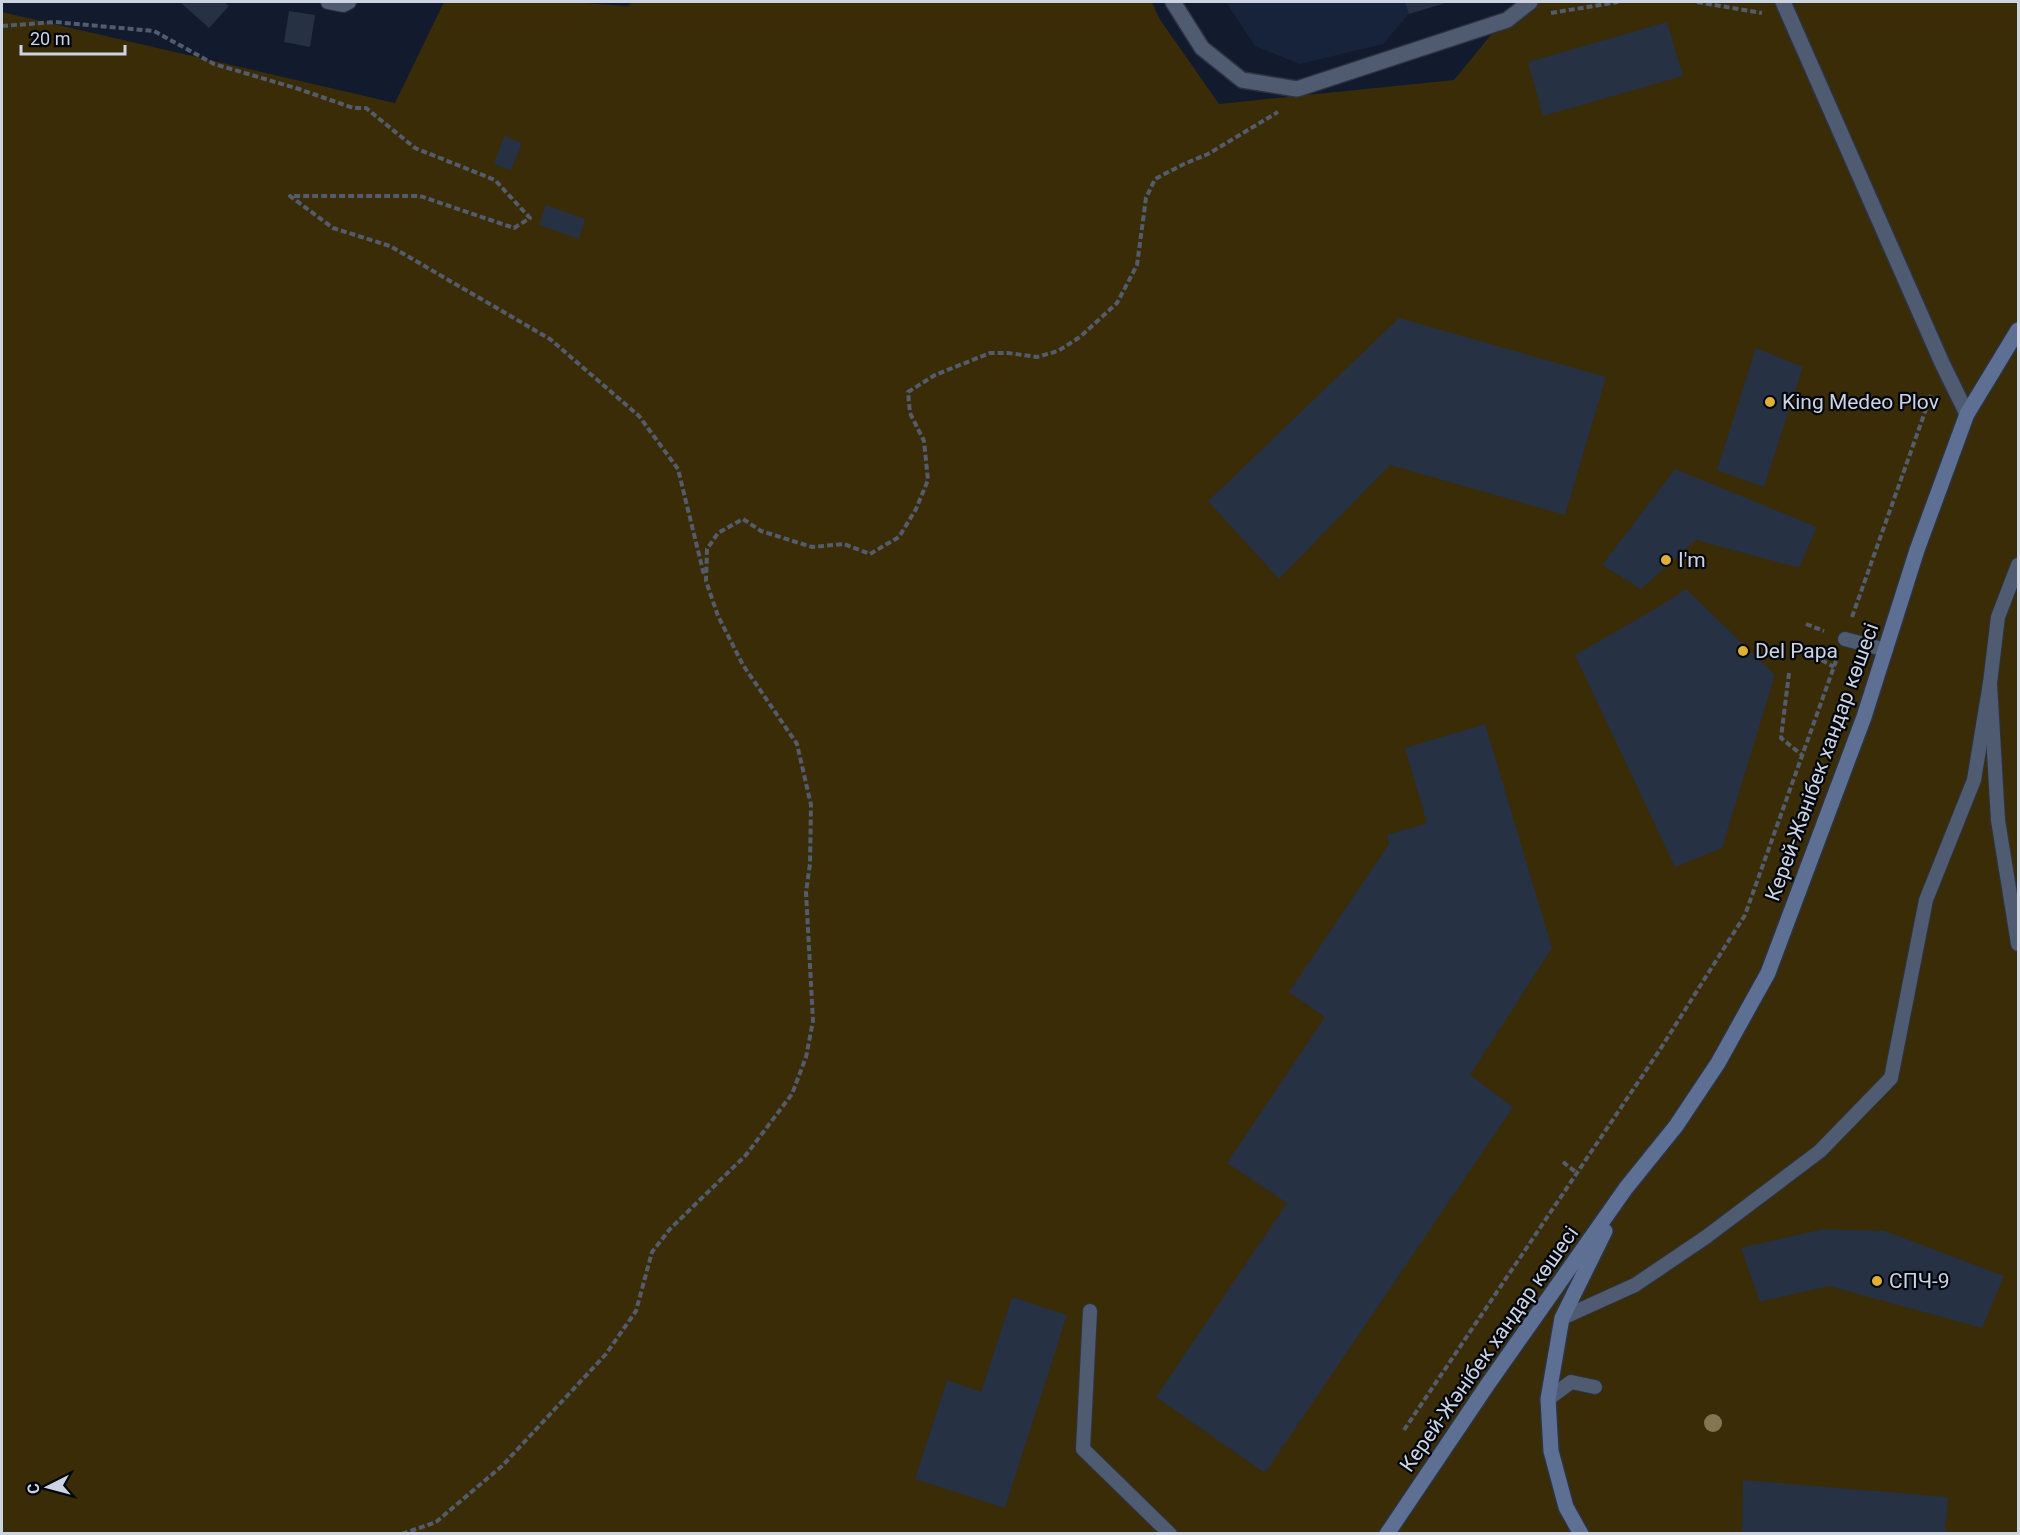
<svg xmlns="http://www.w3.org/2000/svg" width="2020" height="1535" font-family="Roboto,sans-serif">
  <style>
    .built { fill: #17233a }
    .green { fill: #3a2c06 }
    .building { fill: #263144 }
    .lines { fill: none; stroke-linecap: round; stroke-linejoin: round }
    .lane-casing { stroke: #2e3341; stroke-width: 16 }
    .street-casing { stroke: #2e3341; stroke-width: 18 }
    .secondary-casing { stroke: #2e3341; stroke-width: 18 }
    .path { stroke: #535c6c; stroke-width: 4; stroke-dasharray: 6 3; stroke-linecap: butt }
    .lane { stroke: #4f5b70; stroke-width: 14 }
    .street { stroke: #4f5b70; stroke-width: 15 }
    .secondary { stroke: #5d7094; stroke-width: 15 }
    .tree { fill: #837654 }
    .poi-dot { fill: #dfb034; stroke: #03060d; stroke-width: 2 }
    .labels { text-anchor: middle; stroke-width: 4.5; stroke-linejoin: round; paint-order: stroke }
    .poi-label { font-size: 21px; fill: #cdd4e1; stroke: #03060d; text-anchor: start }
    .street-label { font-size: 21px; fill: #cdd4e1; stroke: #03060d }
  </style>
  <rect width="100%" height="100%" fill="#111b2d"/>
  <path class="built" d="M1226,2H1405L1409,14L1383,44L1300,64L1255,46Z"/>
  <path class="green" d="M444,2H569L628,6L632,2H1152L1159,18L1219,104L1454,80L1518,2H2018V1533H2V12L395,103Z"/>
  <g class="building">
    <path d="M180,2H224L229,6L209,28Z"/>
    <path d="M1405,2H1449L1409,14Z"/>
    <path d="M289,11L315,15L310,47L284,42Z"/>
    <path d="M1667,22L1683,76L1543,116L1528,62Z"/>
    <path d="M504,136L522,143L511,170L494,164Z"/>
    <path d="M546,205L585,219L579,239L539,225Z"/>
    <path d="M1399,318L1606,377L1565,515L1390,465L1279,579L1208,501Z"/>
    <path d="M1756,348L1803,367L1764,487L1717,470Z"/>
    <path d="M1675,469L1817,527L1799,568L1696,540L1641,589L1602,565Z"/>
    <path d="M1686,589L1775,675L1722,848L1675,867L1575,655L1660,606Z"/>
    <path d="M1485,724L1552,948L1470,1075L1513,1107L1265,1473L1156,1397L1287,1203L1227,1163L1325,1017L1289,992L1389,844L1387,835L1427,823L1405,748Z"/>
    <path d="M1823,1229L1885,1231L2004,1276L1982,1328L1829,1286L1760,1302L1741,1248Z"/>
    <path d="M1012,1297L1067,1315L1005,1508L915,1479L947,1380L981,1392Z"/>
    <path d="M1743,1480L1948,1497L1945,1534H1742Z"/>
  </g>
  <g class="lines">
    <defs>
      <g id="lane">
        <path d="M328,2L343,5L349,2"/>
        <path d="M2018,565L1998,617L1990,683L1998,820L2018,944"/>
        <path d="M1845,639L1886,650"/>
        <path d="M1090,1311L1083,1449L1170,1534"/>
        <path d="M1562,1318L1635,1285L1706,1237L1820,1151L1891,1078L1926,900L1974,780L1990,683"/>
        <path d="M1548,1399L1571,1382L1595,1387"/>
      </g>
      <g id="street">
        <path d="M1173,2L1202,48L1242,80L1297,89L1507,20L1530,2"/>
        <path d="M1783,2L1942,363L1967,414"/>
      </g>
      <g id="secondary">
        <path d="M1387,1534L1488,1384L1626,1188L1676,1126L1718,1063L1768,973L1864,717L1917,550L1967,414L2018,330"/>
        <path d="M1581,1534L1566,1507L1551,1451L1548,1399L1562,1318L1605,1231"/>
      </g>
    </defs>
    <use href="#lane" class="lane-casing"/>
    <use href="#street" class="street-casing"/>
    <use href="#secondary" class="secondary-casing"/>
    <g class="path">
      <path d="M1697,2L1762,13"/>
      <path d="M1551,13L1618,2"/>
      <path d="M2,26L55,22L154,31L214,64L299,89L353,108H366L415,148L495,180L530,218L514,228L420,196H290L333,228L390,246L550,339L639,416L678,469L704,575"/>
      <path d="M1852,617L1931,395"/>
      <path d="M1806,624L1824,631"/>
      <path d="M1798,647L1834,667"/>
      <path d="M1789,673L1781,738L1802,755"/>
      <path d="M1563,1162L1577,1173"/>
      <path d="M1404,1430L1659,1051L1745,915L1836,661"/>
      <path d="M402,1534L436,1522L502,1466L606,1354L636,1311L652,1252L670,1229L746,1155L792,1094L806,1057L813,1021L806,892L810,864L811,805L797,744L743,665L718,616L706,581L707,549L718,533L743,519L761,531L812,547L844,544L870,554L899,537L916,509L928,480L924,441L910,413L908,392L935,375L990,353H1008L1037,357L1058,351L1080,337L1117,303L1137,265L1146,198L1155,179L1184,164L1208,154L1278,112"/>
    </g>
    <use href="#lane" class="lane"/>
    <use href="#street" class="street"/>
    <use href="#secondary" class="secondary"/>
  </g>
  <circle class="tree" cx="1713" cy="1423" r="9"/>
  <g class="poi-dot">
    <circle cx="1770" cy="402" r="6"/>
    <circle cx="1666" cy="560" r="6"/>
    <circle cx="1743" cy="651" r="6"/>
    <circle cx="1877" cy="1281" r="6"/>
  </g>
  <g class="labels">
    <g class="poi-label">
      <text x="1782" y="409">King Medeo Plov</text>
      <text x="1678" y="567">I'm</text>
      <text x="1755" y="658">Del Papa</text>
      <text x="1889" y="1288">СПЧ-9</text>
    </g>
    <g class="street-label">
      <text transform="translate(1822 762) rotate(-70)" y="7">Керей-Жәнібек хандар көшесі</text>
      <text transform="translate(1489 1349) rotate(-55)" y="7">Керей-Жәнібек хандар көшесі</text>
    </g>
  </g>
  <rect width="2020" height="1535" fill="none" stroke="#cdd4e1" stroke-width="6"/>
  <g transform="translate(48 1487) rotate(264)" stroke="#03060d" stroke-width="4.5" paint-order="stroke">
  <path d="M0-4.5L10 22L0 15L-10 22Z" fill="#cdd4e1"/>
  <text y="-9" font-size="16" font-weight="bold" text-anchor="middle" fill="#cdd4e1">С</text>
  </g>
  <path d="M21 45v9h104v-9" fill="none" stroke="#cdd4e1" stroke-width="3"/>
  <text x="30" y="45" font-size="18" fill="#cdd4e1" stroke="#03060d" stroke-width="4.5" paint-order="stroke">20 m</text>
</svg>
